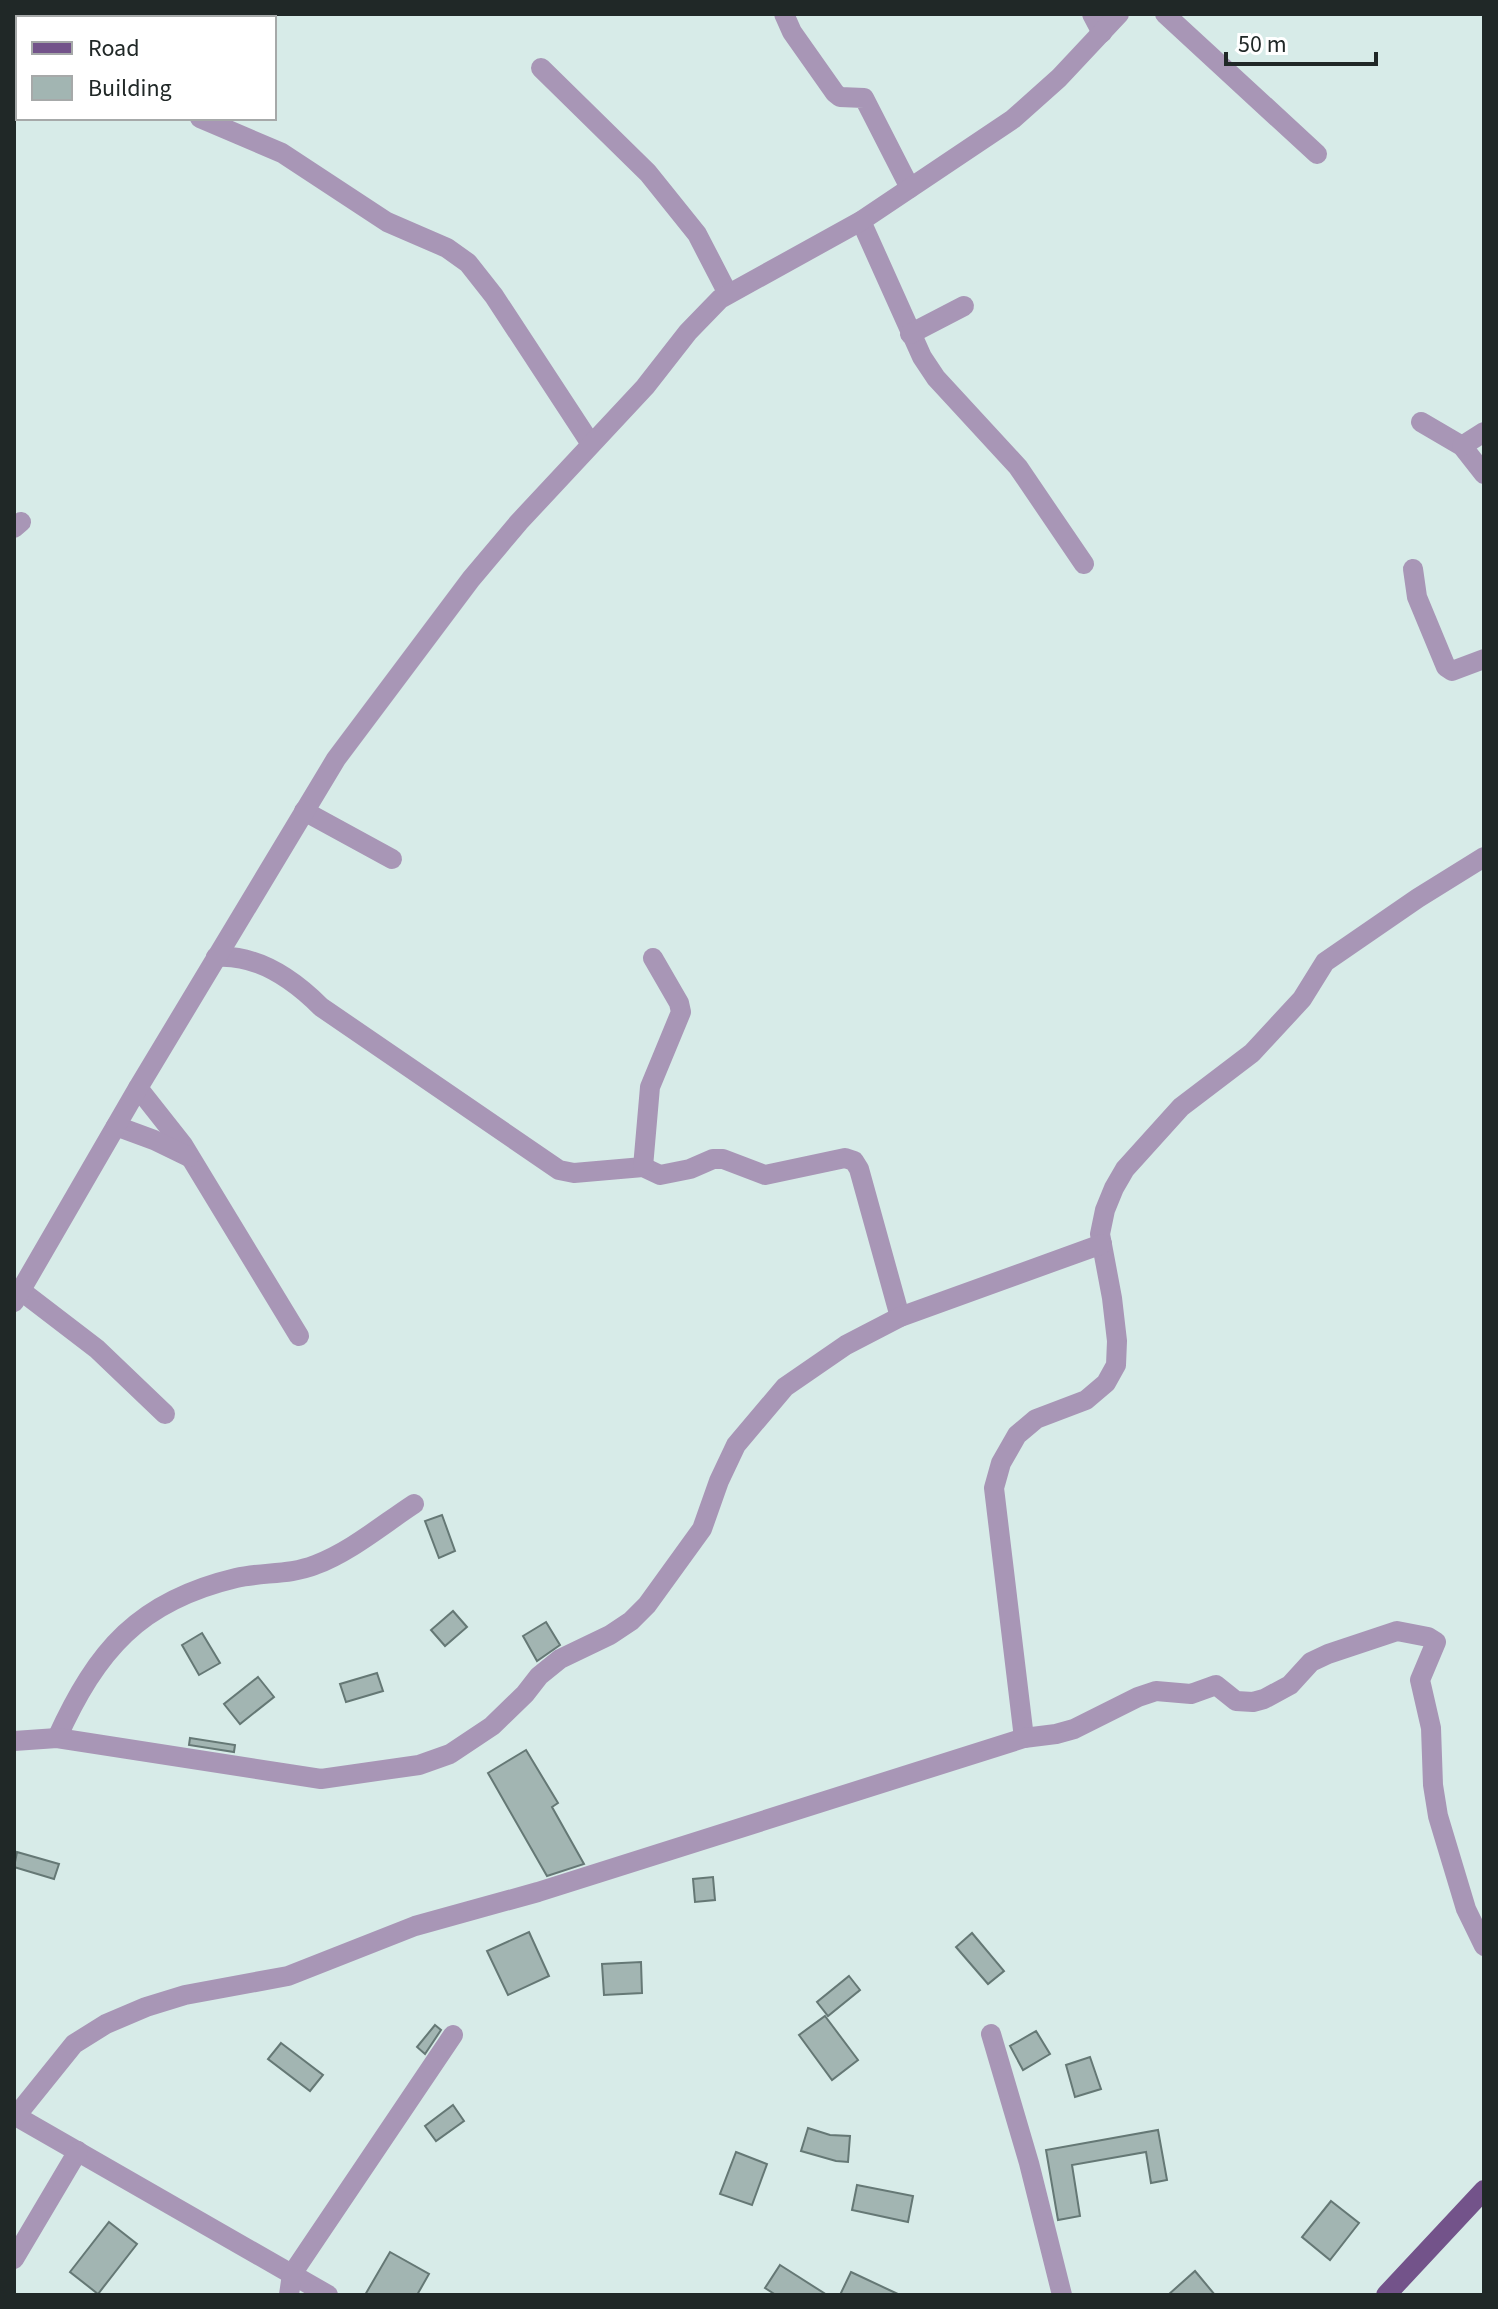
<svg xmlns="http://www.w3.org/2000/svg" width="1498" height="2309" font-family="'Source Sans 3',sans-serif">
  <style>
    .building { fill: #a2b5b2; stroke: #657875; stroke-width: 2 }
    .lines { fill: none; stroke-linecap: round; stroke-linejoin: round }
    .minor { stroke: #a896b6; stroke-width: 20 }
    .major { stroke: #73538a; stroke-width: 20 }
  </style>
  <rect width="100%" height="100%" fill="#d7ebe8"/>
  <g class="building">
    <path d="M442,1515L455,1551L439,1558L425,1521Z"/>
    <path d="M453,1611L467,1627L445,1646L431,1630Z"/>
    <path d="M546,1622L560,1645L537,1661L523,1636Z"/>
    <path d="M202,1633L220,1663L199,1675L182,1645Z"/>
    <path d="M377,1673L383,1691L346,1702L340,1684Z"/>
    <path d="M258,1677L274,1697L240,1724L224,1704Z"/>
    <path d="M190,1738L235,1745L234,1752L189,1745Z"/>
    <path d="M526,1750L558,1803L552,1807L584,1864L547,1876L488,1773Z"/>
    <path d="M17,1852L59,1864L54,1879L14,1867Z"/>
    <path d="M713,1877L715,1900L695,1902L693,1879Z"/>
    <path d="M529,1932L549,1976L508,1995L487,1951Z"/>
    <path d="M972,1933L1004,1971L988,1984L956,1947Z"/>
    <path d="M641,1962L642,1993L604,1995L602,1964Z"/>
    <path d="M849,1976L860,1990L828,2016L817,2002Z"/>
    <path d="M825,2016L858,2060L832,2080L799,2035Z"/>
    <path d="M435,2025L441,2030L425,2054L417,2047Z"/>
    <path d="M1036,2031L1050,2054L1023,2070L1010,2046Z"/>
    <path d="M281,2043L323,2075L310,2091L268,2059Z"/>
    <path d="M1090,2057L1101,2089L1075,2097L1066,2065Z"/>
    <path d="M453,2105L464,2121L436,2141L425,2126Z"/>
    <path d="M808,2128L830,2135L850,2136L848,2162L836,2161L801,2151Z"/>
    <path d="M1158,2130L1167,2180L1151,2183L1146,2152L1072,2165L1080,2216L1058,2220L1046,2150Z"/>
    <path d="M736,2152L767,2164L752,2205L720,2194Z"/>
    <path d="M857,2185L913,2196L908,2222L852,2210Z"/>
    <path d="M1331,2201L1359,2223L1330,2260L1302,2237Z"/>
    <path d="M109,2222L137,2244L98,2294L70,2272Z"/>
    <path d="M390,2252L429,2274L417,2295H365Z"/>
    <path d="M780,2265L827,2295H776L765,2288Z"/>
    <path d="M1195,2271L1215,2295H1168Z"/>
    <path d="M851,2272L900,2295H840Z"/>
  </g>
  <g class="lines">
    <g class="minor">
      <path d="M784,14L792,32L835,93L840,97L864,98L910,188"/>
      <path d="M1092,14L1102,33"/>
      <path d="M1165,14L1317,154"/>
      <path d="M14,24L18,26"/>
      <path d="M541,68L648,173L697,234L727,292"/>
      <path d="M200,118L282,153L387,222L447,248L468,263L494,296L591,444"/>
      <path d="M861,221L922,357L936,378L1018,467L1084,564"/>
      <path d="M910,334L964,306"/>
      <path d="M1421,422L1462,446L1484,474"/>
      <path d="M1462,446L1484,432"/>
      <path d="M14,528L21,522"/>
      <path d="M1413,569L1417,597L1446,667L1452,671L1484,659"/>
      <path d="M304,811L392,859"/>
      <path d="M216,957C257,954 293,979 321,1007L559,1170L574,1173L643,1167L660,1175L690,1169L713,1159H723L765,1175L845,1158L854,1161L859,1169L900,1317"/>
      <path d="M138,1088L183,1145L299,1336"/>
      <path d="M116,1126L154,1140L189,1157"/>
      <path d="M643,1167L650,1087L681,1012L679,1003L653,958"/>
      <path d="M20,1290L97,1349L165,1414"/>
      <path d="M14,1302L138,1088L336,759L471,579L519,522L645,387L688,332L720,299L861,221L1013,119L1059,78L1119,14"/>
      <path d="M57,1738C97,1650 139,1601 236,1578C262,1572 290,1575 315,1565C350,1552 382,1525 414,1504"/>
      <path d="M1024,1738L994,1488L1001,1463L1017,1435L1036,1419L1086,1400L1106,1383L1116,1365L1117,1341L1112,1298L1100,1234L1105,1210L1114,1188L1125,1169L1181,1107L1252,1053L1302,999L1325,962L1418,898L1484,857"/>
      <path d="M14,1741L57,1738L321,1779L419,1765L450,1754L492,1726L525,1694L539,1676L560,1659L610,1635L631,1621L647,1605L702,1529L719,1481L736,1445L785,1387L846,1345L900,1317L1102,1244"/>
      <path d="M991,2034L1029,2163L1062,2295"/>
      <path d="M14,2115L328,2295"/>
      <path d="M16,2116L74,2044L106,2024L146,2007L185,1995L288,1976L415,1926L538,1892L1024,1738L1056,1734L1074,1729L1138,1697L1156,1691L1191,1694L1216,1685L1236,1701L1253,1702L1264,1699L1290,1685L1311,1662L1328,1654L1397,1631L1428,1637L1436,1642L1420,1680L1431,1728L1433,1785L1438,1816L1466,1909L1484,1946"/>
      <path d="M14,2259L78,2151"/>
      <path d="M289,2295L292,2274L453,2035"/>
    </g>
    <path class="major" d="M1386,2295L1484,2190"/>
  </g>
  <rect width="1498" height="2309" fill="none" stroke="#202827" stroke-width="32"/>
  <rect x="16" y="16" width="260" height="104" fill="#ffffff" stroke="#a6a9a9" stroke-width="2"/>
  <rect x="32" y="42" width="40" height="12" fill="#73538a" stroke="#a6a9a9" stroke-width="2"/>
  <text x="88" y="56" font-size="24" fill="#202827">Road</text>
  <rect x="32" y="76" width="40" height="24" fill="#a2b5b2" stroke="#a6a9a9" stroke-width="2"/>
  <text x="88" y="96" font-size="24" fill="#202827">Building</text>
  <path d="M1226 52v12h150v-12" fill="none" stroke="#202827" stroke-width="4"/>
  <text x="1238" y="52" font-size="24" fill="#202827" stroke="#ffffff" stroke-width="6" paint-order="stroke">50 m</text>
</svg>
